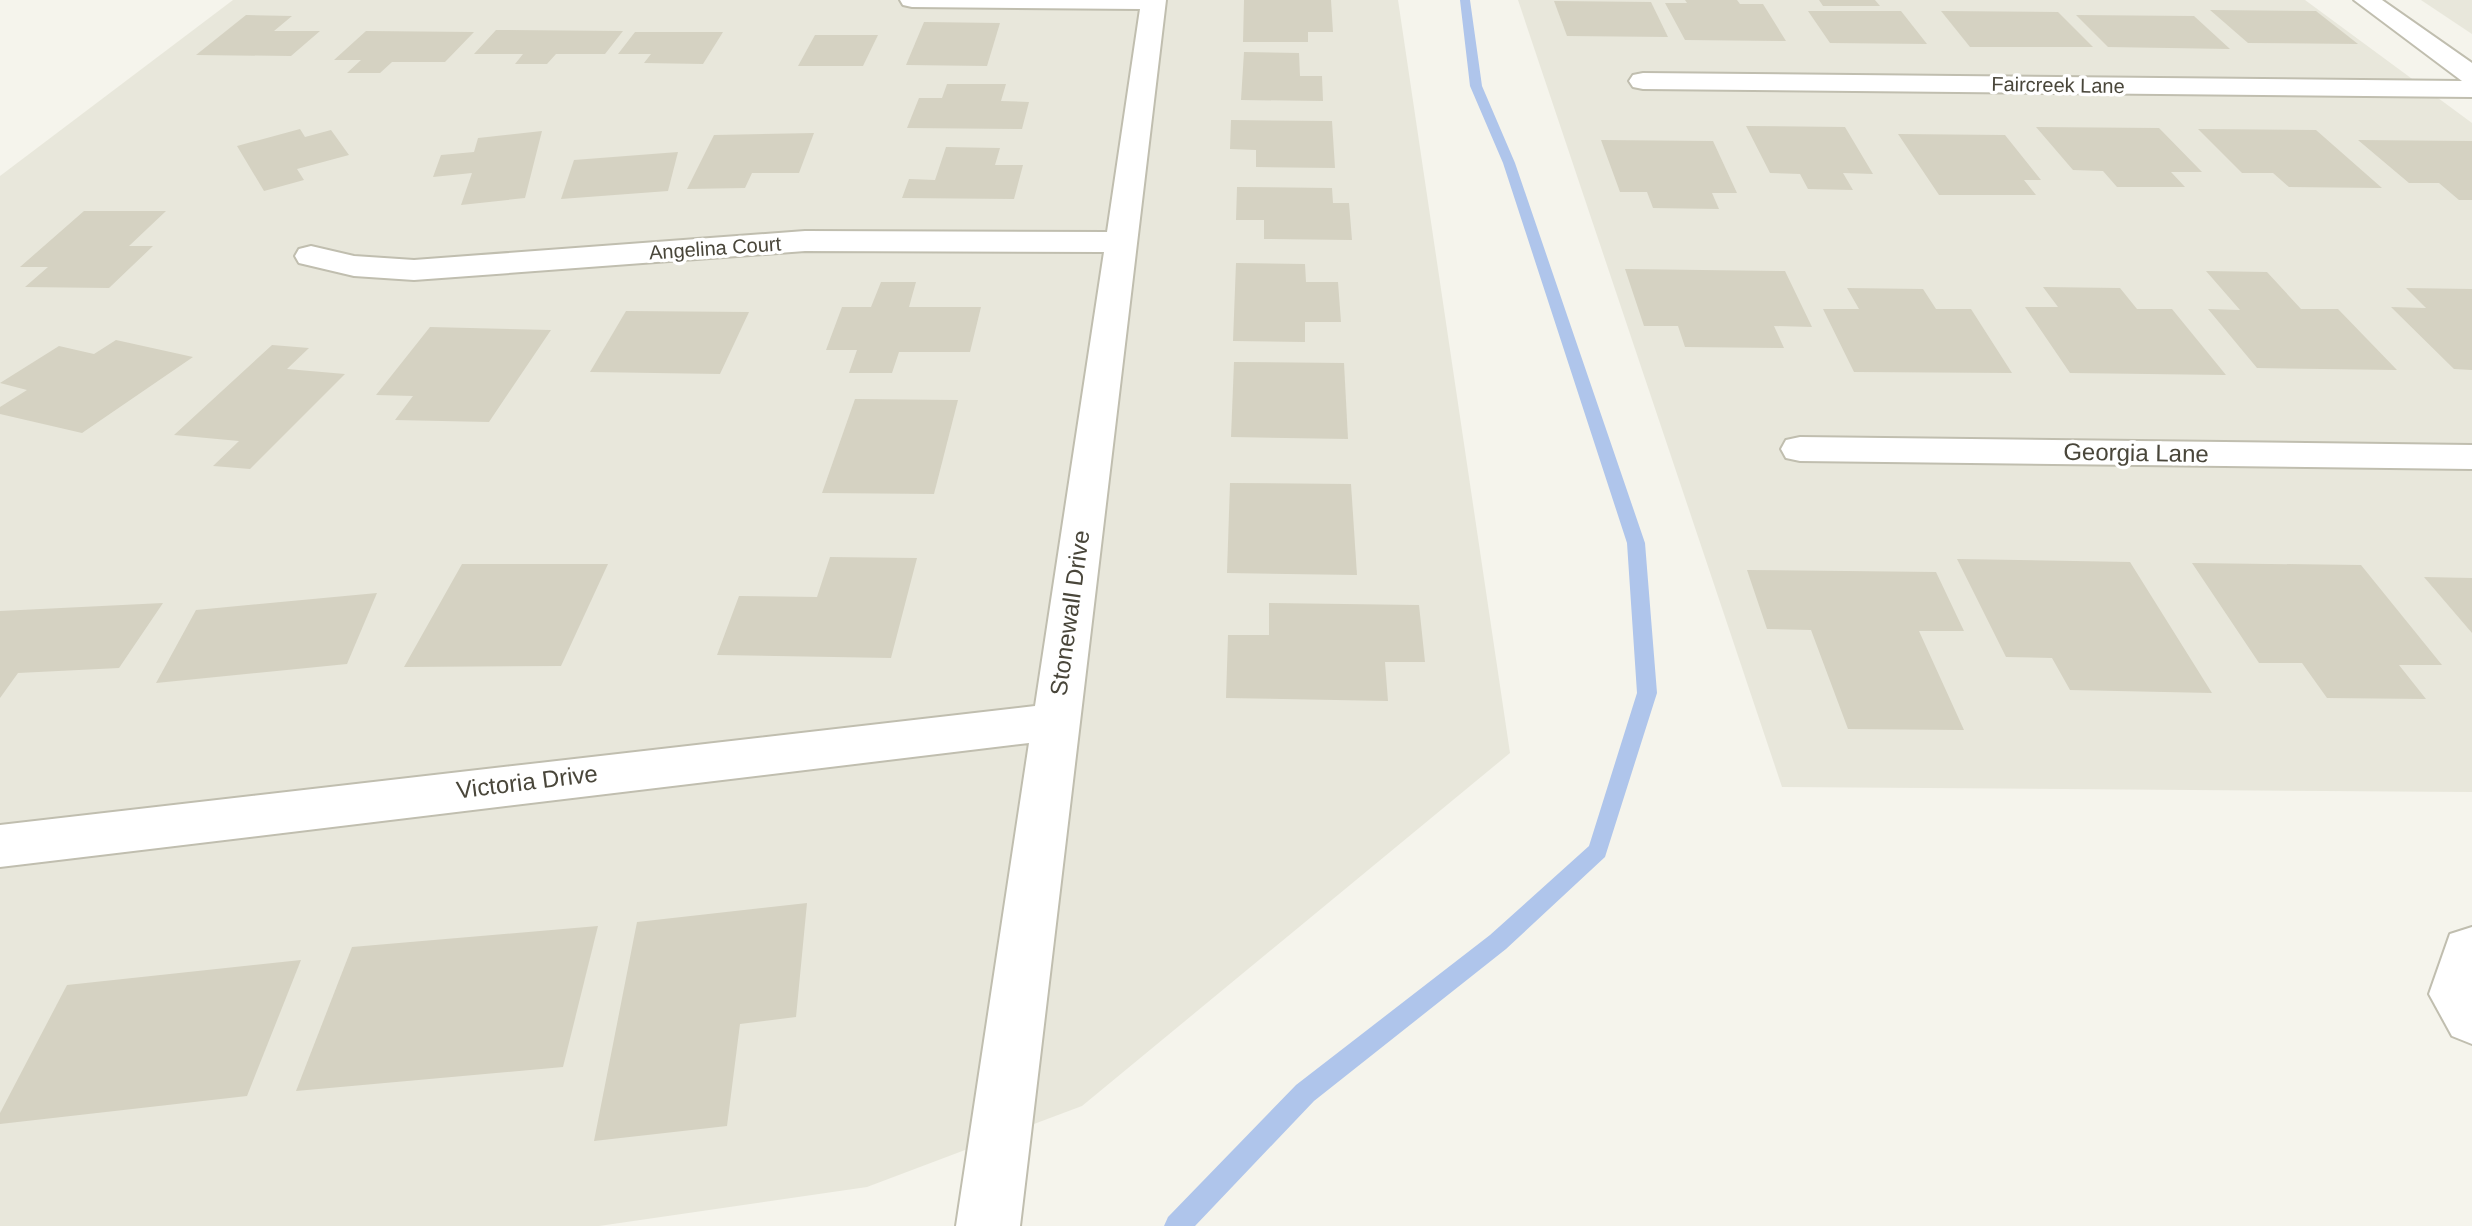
<svg xmlns="http://www.w3.org/2000/svg" width="2472" height="1226" font-family="Arial,sans-serif">
  <style>
    .residential { fill: #e8e7db }
    .lines { fill: none; stroke-linecap: round; stroke-linejoin: round }
    .stream { fill: #afc5eb; fill-rule: evenodd }
    .building { fill: #d5d2c2 }
    .minor-casing { stroke: #c0beaf; stroke-width: 4 }
    .minor { fill: #fff; fill-rule: evenodd }
    .labels { text-anchor: middle; stroke-width: 7; stroke-linejoin: round; paint-order: stroke }
    .far-street-label { font-size: 20px; fill: #49463a; stroke: #fff }
    .street-label { font-size: 24px; fill: #49463a; stroke: #fff }
  </style>
  <rect width="100%" height="100%" fill="#f5f4ec"/>
  <g class="residential">
    <path d="M233,0H1398L1510,753L1082,1106L867,1187L599,1226H0V176Z"/>
    <path d="M1518,0H2305L2472,123V792L1782,787Z"/>
    <path d="M2421,0H2472V34Z"/>
  </g>
  <g class="lines">
    <path class="stream" d="M1460,0H1470L1482,86L1515,163L1645,543L1657,693L1605,857L1506,949L1314,1101L1195,1226H1164L1168,1217L1296,1085L1490,935L1589,846L1637,693L1627,543L1503,163L1470,86Z"/>
  </g>
  <g class="building">
    <path d="M1244,0H1331L1333,32H1308V42H1243Z"/>
    <path d="M1685,0H1737L1740,4H1763L1786,41L1685,40L1665,3H1687Z"/>
    <path d="M1819,0H1875L1880,6H1823Z"/>
    <path d="M1554,1L1651,2L1668,37L1567,36Z"/>
    <path d="M2210,10L2316,11L2358,44L2248,43Z"/>
    <path d="M1808,11H1901L1927,44L1830,43Z"/>
    <path d="M1941,11L2058,12L2093,47H1970Z"/>
    <path d="M246,15L292,16L274,31H320L291,56L196,55Z"/>
    <path d="M2076,15L2194,16L2230,49L2108,47Z"/>
    <path d="M924,22L1000,23L987,66L906,65Z"/>
    <path d="M496,30L623,31L605,54H556L547,64H515L523,54H474Z"/>
    <path d="M366,31L474,32L445,62H392L380,73H347L361,60H334Z"/>
    <path d="M635,32H723L703,64L644,63L651,54H618Z"/>
    <path d="M815,35H878L863,66H798Z"/>
    <path d="M1244,52L1299,53L1300,76H1322L1323,101L1241,100Z"/>
    <path d="M947,84H1006L1001,101L1029,102L1022,129L907,128L919,98H942Z"/>
    <path d="M1231,120L1332,121L1335,168L1256,167V150L1230,149Z"/>
    <path d="M1746,126L1845,127L1873,174L1843,173L1853,190L1808,189L1800,174L1770,173Z"/>
    <path d="M2036,127L2159,128L2202,172H2171L2185,187H2117L2103,171L2073,170Z"/>
    <path d="M300,129L305,137L331,130L349,155L297,169L304,180L264,191L237,146Z"/>
    <path d="M2198,129L2316,130L2382,188L2289,187L2273,173H2242Z"/>
    <path d="M542,131L525,198L461,205L472,173L433,177L441,155L474,152L478,138Z"/>
    <path d="M814,133L799,173H752L745,188L687,189L714,135Z"/>
    <path d="M1898,134L2005,135L2041,180H2024L2036,195H1939Z"/>
    <path d="M1601,140L1713,141L1737,193H1712L1719,209L1653,208L1647,192H1620Z"/>
    <path d="M2358,140L2472,141V200H2459L2439,183H2409Z"/>
    <path d="M946,147L1000,148L995,165H1023L1014,199L902,198L909,179L935,180Z"/>
    <path d="M678,152L668,191L561,199L574,160Z"/>
    <path d="M1237,187L1332,188L1333,203H1349L1352,240L1264,239V220H1236Z"/>
    <path d="M84,211H166L129,246H153L109,288L25,287L48,267H20Z"/>
    <path d="M1236,263L1305,264L1306,282H1338L1341,322H1305V342L1233,341Z"/>
    <path d="M1625,269L1785,271L1812,327L1774,326L1784,348L1685,347L1678,326H1644Z"/>
    <path d="M2206,271L2267,272L2301,309H2338L2397,370L2257,368L2208,309L2240,310Z"/>
    <path d="M881,282H916L909,307H981L970,352H899L892,373H849L857,350H826L842,307H871Z"/>
    <path d="M2043,287L2120,288L2137,309H2172L2226,375L2070,373L2025,307H2058Z"/>
    <path d="M1847,288L1923,289L1936,309H1971L2012,373L1854,372L1823,309H1859Z"/>
    <path d="M2406,288L2472,289V370L2454,369L2391,307L2426,308Z"/>
    <path d="M626,311L749,312L720,374L590,372Z"/>
    <path d="M430,327L551,330L489,422L395,420L413,396L376,395Z"/>
    <path d="M116,340L193,357L82,433L0,414V407L27,390L0,383L59,346L94,354Z"/>
    <path d="M272,345L309,348L287,369L345,374L250,469L213,466L239,441L174,435Z"/>
    <path d="M1234,362L1344,363L1348,439L1231,437Z"/>
    <path d="M855,399L958,400L934,494L822,493Z"/>
    <path d="M1230,483L1351,484L1357,575L1227,573Z"/>
    <path d="M830,557L917,558L891,658L717,655L739,596L817,597Z"/>
    <path d="M1957,559L2130,562L2212,693L2070,690L2052,658L2006,657Z"/>
    <path d="M2192,563L2361,565L2442,665H2399L2426,699L2327,698L2302,663H2259Z"/>
    <path d="M462,564H608L561,666L404,667Z"/>
    <path d="M1747,570L1936,572L1964,631H1919L1964,730L1848,729L1811,630L1767,629Z"/>
    <path d="M2424,577L2472,578V633Z"/>
    <path d="M377,593L347,664L156,683L196,610Z"/>
    <path d="M163,603L119,668L18,673L0,698V611Z"/>
    <path d="M1269,603L1419,605L1425,662H1385L1388,701L1226,698L1228,635H1269Z"/>
    <path d="M807,903L796,1017L740,1024L727,1126L594,1141L637,922Z"/>
    <path d="M598,926L563,1067L296,1091L352,947Z"/>
    <path d="M301,960L247,1096L0,1124V1113L67,985Z"/>
  </g>
  <g class="lines">
    <defs>
      <g id="minor">
        <path d="M900,0H1166L1020,1226H956L1029,743L0,867V825L1035,706L1104,252L805,251L414,280L354,276L299,263L295,256L299,249L311,246L354,256L414,260L805,231L1107,232L1140,9L912,7L903,5Z"/>
        <path d="M2354,0H2382L2472,63V97L1643,89L1633,87L1629,81L1633,75L1643,73L2462,81Z"/>
        <path d="M1800,437L2472,445V469L1800,461L1786,458L1781,449L1786,440Z"/>
        <path d="M2472,927V1044L2452,1036L2429,994L2450,934Z"/>
      </g>
    </defs>
    <use href="#minor" class="minor-casing"/>
    <use href="#minor" class="minor"/>
  </g>
  <g class="labels">
    <g class="far-street-label">
      <text transform="translate(2058 85) rotate(1)" y="7">Faircreek Lane</text>
      <text transform="translate(715 248) rotate(-4)" y="7">Angelina Court</text>
    </g>
    <g class="street-label">
      <text transform="translate(2136 453) rotate(1)" y="8">Georgia Lane</text>
      <text transform="translate(1070 613) rotate(-82)" y="8">Stonewall Drive</text>
      <text transform="translate(527 782) rotate(-7)" y="8">Victoria Drive</text>
    </g>
  </g>
</svg>
